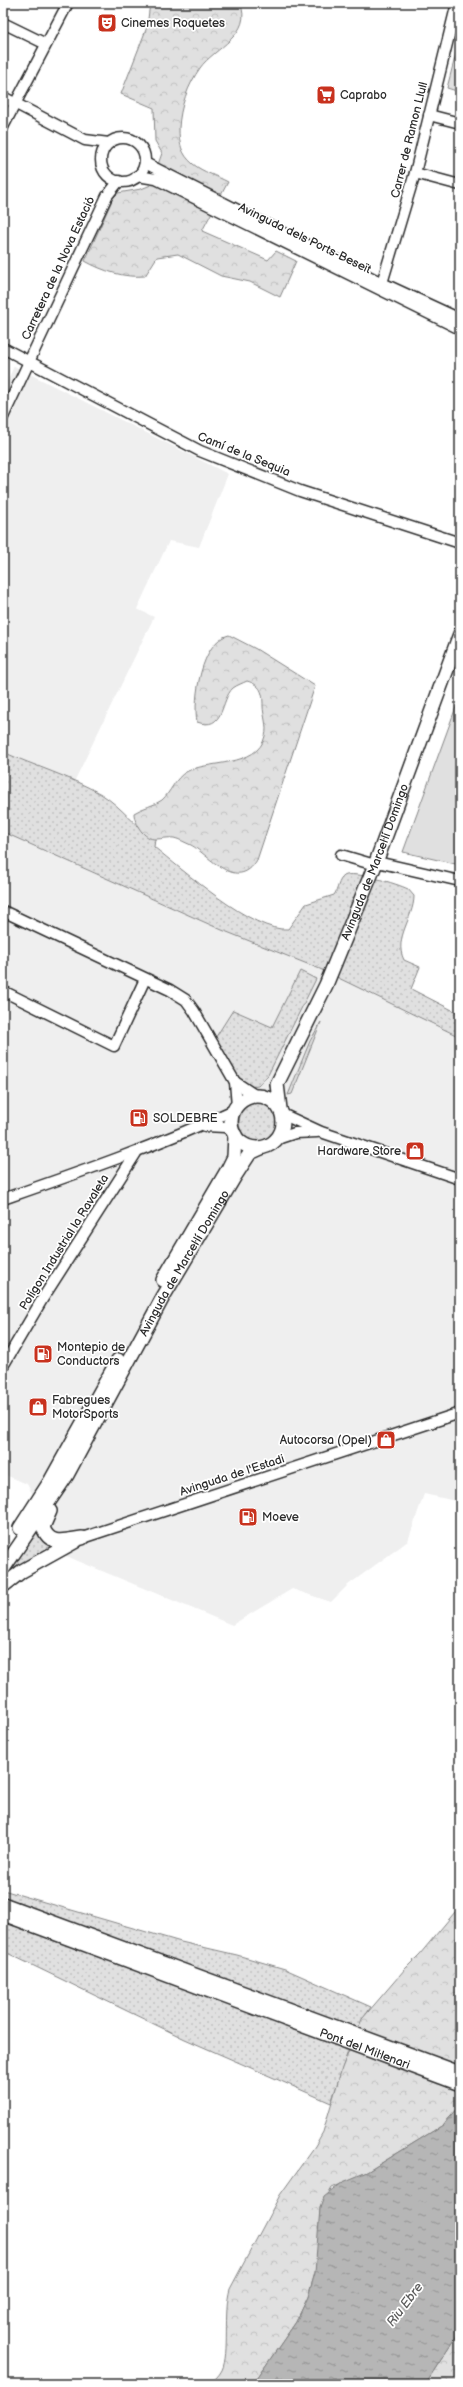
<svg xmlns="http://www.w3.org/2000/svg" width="463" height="2387" font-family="'Balsamiq Sans',sans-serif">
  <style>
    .built { fill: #efefef }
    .grass { fill: url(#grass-dots); stroke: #868686 }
    .forest { fill: url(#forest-crowns); stroke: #868686 }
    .park { fill: #e0e0e0; stroke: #868686 }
    .water { fill: url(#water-ripples); stroke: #7e7e7e }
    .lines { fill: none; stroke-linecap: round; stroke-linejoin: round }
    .minor-casing { stroke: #2b2b2b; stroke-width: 13 }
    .major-casing { stroke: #2b2b2b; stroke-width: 16 }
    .minor { stroke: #fff; stroke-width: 10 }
    .major { stroke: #fff; stroke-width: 13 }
    .labels { text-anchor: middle; stroke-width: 3.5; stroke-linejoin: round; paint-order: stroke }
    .poi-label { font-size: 12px; fill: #2b2b2b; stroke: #fff; text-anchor: start }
    .street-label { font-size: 12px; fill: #2b2b2b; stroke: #fff }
    .water-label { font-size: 13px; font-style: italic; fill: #5c5c5c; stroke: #fff }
  </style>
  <defs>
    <pattern id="grass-dots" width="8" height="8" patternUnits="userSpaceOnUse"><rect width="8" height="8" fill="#e0e0e0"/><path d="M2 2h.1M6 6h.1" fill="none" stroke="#c0c0c0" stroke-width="1.8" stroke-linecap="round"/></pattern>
    <pattern id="forest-crowns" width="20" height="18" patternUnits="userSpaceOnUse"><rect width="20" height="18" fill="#e0e0e0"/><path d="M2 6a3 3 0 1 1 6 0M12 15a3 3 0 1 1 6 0" fill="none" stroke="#c0c0c0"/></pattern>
    <pattern id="water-ripples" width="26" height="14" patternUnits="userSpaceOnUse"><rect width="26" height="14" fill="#b6b6b6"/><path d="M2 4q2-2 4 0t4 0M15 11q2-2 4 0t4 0" fill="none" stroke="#949494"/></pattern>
  </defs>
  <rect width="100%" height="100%" fill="#fff"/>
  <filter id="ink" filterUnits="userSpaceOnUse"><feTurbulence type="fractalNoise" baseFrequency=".025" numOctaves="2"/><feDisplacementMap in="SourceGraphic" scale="8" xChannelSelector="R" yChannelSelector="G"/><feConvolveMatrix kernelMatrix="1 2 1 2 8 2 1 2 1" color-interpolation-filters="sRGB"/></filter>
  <g filter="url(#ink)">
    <g class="built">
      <path d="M14,366L228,474L199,547L169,541L137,609L154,617L74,782L3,752V391Z"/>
      <path d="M3,832L222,930L320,969L460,1037V1502L424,1494L408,1541L348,1585L331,1602L292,1589L232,1625L66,1556L27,1484L3,1474Z"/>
    </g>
    <g class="grass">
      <path d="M3,752C35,766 71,777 101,794C122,807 135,827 155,839L154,847C182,869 253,933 288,929L306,904L334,895C338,890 338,880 344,876C353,870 398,884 408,889L414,896C414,918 393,938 404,960L420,967L411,989L460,1014V1037L320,969L222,930L3,832Z"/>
      <path d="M300,971L316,979L268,1075L258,1086C237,1092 223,1055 214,1040L233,1010L272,1027Z"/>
      <path d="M321,1022L292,1094L288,1095L310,1041Z"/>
      <circle cx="258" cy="1122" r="19"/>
      <path d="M40,1522V1530L69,1543L3,1583V1575Z"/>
      <path d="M3,1890L181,1942L237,1955L285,1969L371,2007C350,2035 342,2071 331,2103L185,2039L3,1951Z"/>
    </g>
    <g class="forest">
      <path d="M150,3H240C254,34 214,48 200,68C188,85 180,107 179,128C179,143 181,154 193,164C203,172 217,176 228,182L202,231L268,260L276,251L296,261L280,297L250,282L221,276L178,254L157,257L145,276C124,278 103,271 85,261L113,198L118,193L141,189L151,185L162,153L155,141L154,108L121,94L147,27Z"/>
      <path d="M229,635L256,649L315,686L257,860C237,893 209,855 191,845C186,843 179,839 174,838C167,837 162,839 156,839C144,840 134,823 134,813C143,807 154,806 162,800C171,792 175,778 186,772C206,760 258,768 265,736C268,727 263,715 263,706C263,692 261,685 247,681C243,683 237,685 233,688C220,700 225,732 197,722C193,699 201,641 229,635Z"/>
      <path d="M460,1906V2106L443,2125L367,2172L332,2188L320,2208L318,2248L315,2273L308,2297L296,2322L253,2384H209C214,2380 219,2376 222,2370C230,2353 223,2313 230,2289L280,2195L315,2146L323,2132L342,2068L362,2019L405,1969L420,1954Z"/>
      <path d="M460,2331V2384H425Z"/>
    </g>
    <g class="park">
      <path d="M460,38V92L447,88Z"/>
      <path d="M460,696V865L403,852Z"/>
    </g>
    <path class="water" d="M460,2106V2331L425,2384H253L296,2322L308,2297L315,2273L320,2208L324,2197L343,2182L367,2172L443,2125Z"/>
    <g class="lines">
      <defs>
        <g id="minor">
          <path d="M3,23L46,44"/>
          <path d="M3,97L85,140L109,143"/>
          <path d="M429,115L460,123"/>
          <path d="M3,127L68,3"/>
          <circle cx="123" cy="160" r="22"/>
          <path d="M145,163L382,283L460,319"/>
          <path d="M415,173L460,185"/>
          <path d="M137,176L156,179L460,329"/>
          <path d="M382,283L415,173L457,3"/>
          <path d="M3,348L200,451L300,491L460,543"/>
          <path d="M3,417L107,196L119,181"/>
          <path d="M341,855L375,865"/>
          <path d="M377,862L460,881"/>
          <path d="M3,911L170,990L186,1000L194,1011L235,1082L237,1106"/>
          <path d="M3,991L114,1046L145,979"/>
          <path d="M235,1082L256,1096"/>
          <path d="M282,1114L321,1132L460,1179"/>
          <path d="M205,1126L225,1127L233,1132"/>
          <path d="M277,1139L295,1133L317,1132"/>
          <path d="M3,1199C81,1172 159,1145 234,1110"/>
          <path d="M3,1366L43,1298L136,1153"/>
          <path d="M82,1538L460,1413"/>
        </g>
        <g id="major">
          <circle cx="257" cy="1122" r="26"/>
          <path id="s1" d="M280,1109L277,1084L326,985L375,865L460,634"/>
          <path d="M163,1280L228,1169L234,1157L235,1135"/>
          <path d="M50,1511L43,1527C49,1547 66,1540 82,1538"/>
          <path d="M20,1528L51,1480L118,1360"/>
          <path id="s2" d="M3,1569L67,1475L163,1297L235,1176L250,1153L261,1148"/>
          <path d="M3,1586L22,1571L76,1541"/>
          <path d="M3,1904L460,2073"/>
          <path id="s3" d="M3,1914L460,2084"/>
        </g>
      </defs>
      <use href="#minor" class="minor-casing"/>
      <use href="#major" class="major-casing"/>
      <use href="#minor" class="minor"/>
      <use href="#major" class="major"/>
    </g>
  </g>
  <defs>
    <symbol id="theatre-square" viewBox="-11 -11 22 22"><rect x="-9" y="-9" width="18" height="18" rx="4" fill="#c8321e" stroke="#fff"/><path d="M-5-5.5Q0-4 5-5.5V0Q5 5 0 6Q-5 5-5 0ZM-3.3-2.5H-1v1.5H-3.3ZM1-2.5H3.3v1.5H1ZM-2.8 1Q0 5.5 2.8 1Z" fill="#fff"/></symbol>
    <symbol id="supermarket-square" viewBox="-11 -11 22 22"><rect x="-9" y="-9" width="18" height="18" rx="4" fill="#c8321e" stroke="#fff"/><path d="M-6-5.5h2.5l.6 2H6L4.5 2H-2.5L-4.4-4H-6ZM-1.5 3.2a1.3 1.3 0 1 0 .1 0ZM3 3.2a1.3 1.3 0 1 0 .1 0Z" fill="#fff"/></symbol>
    <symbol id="fuel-square" viewBox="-11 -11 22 22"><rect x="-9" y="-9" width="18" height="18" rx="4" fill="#c8321e" stroke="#fff"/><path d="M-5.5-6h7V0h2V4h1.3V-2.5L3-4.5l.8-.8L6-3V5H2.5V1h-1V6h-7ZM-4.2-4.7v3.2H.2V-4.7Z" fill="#fff"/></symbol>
    <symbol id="shop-square" viewBox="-11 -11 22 22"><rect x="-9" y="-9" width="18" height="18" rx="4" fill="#c8321e" stroke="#fff"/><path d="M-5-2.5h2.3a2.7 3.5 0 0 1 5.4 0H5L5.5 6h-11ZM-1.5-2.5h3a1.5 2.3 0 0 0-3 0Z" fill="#fff"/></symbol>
  </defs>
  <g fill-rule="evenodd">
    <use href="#theatre-square" x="96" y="12" width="22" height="22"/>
    <use href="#supermarket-square" x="315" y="84" width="22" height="22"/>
    <use href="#fuel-square" x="128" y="1107" width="22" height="22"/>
    <use href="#shop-square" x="404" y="1140" width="22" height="22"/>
    <use href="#fuel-square" x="32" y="1343" width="22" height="22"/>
    <use href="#shop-square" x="27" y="1396" width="22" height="22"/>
    <use href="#shop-square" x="375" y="1429" width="22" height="22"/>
    <use href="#fuel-square" x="237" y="1506" width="22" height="22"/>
  </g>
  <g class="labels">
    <g class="poi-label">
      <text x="121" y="27">Cinemes Roquetes</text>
      <text x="340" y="99">Caprabo</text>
      <text x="153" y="1122">SOLDEBRE</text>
      <text x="401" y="1155" text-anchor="end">Hardware Store</text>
      <text x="57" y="1351">Montepio de<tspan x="57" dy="14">Conductors</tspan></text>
      <text x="52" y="1404">Fabregues<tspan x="52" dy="14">MotorSports</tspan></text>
      <text x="372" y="1444" text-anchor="end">Autocorsa (Opel)</text>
      <text x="262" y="1521">Moeve</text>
    </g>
    <g class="street-label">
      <text transform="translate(409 140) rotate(-76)" y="4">Carrer de Ramon Llull</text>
      <text transform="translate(305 238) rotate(26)" y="4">Avinguda dels Ports-Beseït</text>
      <text transform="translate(58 268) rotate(-65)" y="4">Carretera de la Nova Estació</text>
      <text transform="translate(244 454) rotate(22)" y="4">Camí de la Sequia</text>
      <text dy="4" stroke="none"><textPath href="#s1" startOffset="268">Avinguda de Marcel·lí Domingo</textPath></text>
      <text transform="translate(64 1242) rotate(-58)" y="4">Polígon Industrial la Ravaleta</text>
      <text dy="4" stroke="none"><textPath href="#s2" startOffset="356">Avinguda de Marcel·lí Domingo</textPath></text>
      <text transform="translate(232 1475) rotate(-18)" y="4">Avinguda de l'Estadi</text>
      <text dy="4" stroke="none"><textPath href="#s3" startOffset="386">Pont del Mil·lenari</textPath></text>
    </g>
    <g class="water-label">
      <text transform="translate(404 2304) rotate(-53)" y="5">Riu Ebre</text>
    </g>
  </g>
  <rect width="463" height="2387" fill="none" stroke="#fff" stroke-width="16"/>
  <rect x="8" y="8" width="447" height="2371" fill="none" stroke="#2b2b2b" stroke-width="1.5" filter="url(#ink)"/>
</svg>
